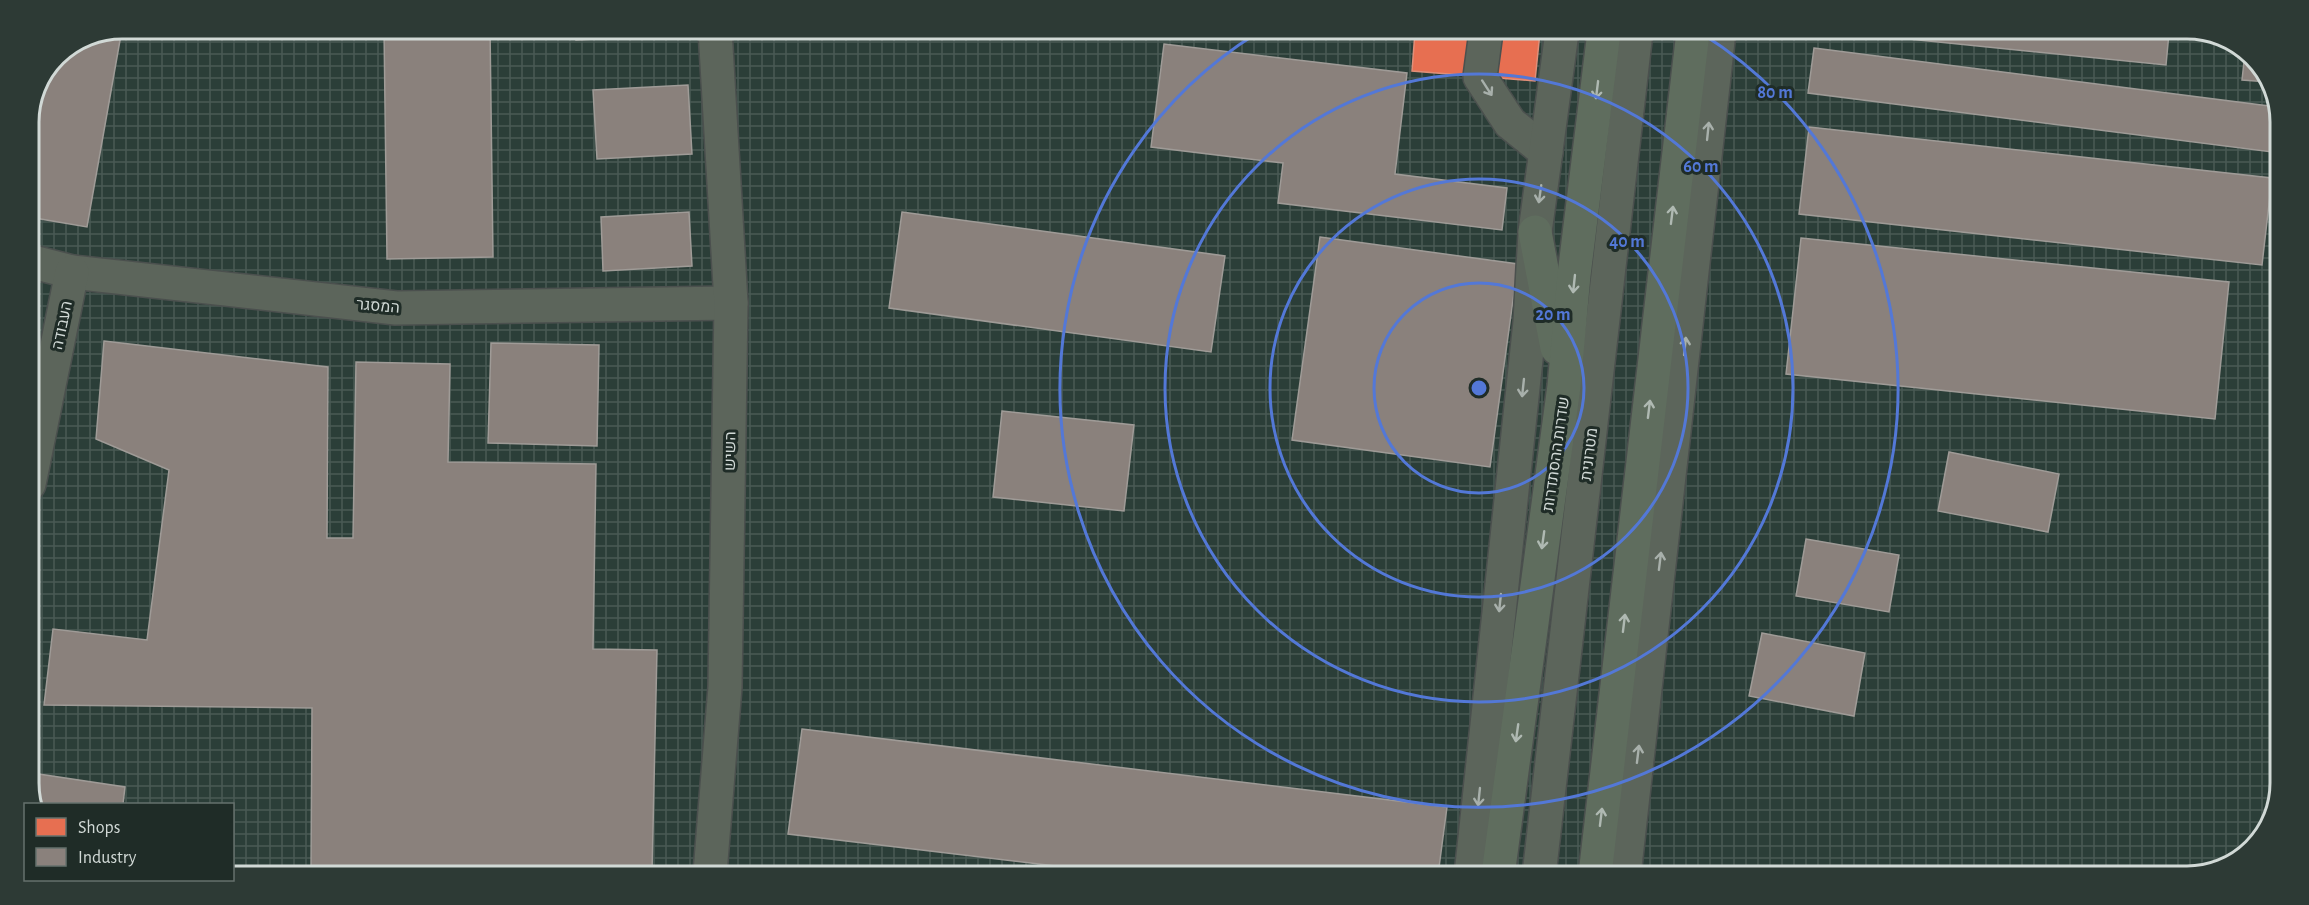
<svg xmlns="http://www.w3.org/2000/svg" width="2309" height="905" font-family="'Alegreya Sans',Heebo,sans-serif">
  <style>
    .industrial { fill: url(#industrial-grid) }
    .shops { fill: #e76f51; stroke: #e08f79; stroke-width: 1.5 }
    .industry { fill: #8a817c; stroke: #9f9b97; stroke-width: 1.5 }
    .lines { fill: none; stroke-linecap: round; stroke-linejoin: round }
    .minor-casing { stroke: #4b504e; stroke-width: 36 }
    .highway-casing { stroke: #4b504e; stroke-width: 36 }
    .minor { stroke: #5c655b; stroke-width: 33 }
    .highway { stroke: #5f6d5e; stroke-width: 33 }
    .oneway { stroke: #a8b0ab }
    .oneway2 { stroke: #afb9b2 }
    .ring { fill: none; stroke: #5378d7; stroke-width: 3 }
    .labels { text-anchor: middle; stroke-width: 6; stroke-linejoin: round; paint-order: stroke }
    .street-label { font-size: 16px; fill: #d1d9d6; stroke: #1f2c27 }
    .rim { fill: none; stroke: #d1d9d6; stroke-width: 3 }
    .centre { fill: #5378d7; stroke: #1f2c27; stroke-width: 3 }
    .ring-label { font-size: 18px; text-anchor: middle; font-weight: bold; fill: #5378d7; stroke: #1f2c27; stroke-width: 6; stroke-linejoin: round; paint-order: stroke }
  </style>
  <defs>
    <pattern id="industrial-grid" width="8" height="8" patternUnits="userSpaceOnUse" patternTransform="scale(1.5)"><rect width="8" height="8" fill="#2b3e38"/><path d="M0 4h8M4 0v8" fill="none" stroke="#495954"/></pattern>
  </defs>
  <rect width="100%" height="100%" fill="#2c3330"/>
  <path class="industrial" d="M122,29L2218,34L2261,65L2280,115L2275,814L2244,857L2188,876L233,872L232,804H34L29,790V116L56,56Z"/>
  <path class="shops" d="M1415,32H1540L1535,81L1412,71Z"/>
  <g class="industry">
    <path d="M122,29L87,227L29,217V116L56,56Z"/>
    <path d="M384,29H490L493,257L387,259Z"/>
    <path d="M576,30H660V36L576,40Z"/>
    <path d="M1850,33H2169L2166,65Z"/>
    <path d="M1164,44L1407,73L1395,174L1507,188L1502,230L1278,203L1283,163L1151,147Z"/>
    <path d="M1814,48L2277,107L2280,115V153L1808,93Z"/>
    <path d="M2245,53L2261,65L2268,82L2242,80Z"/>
    <path d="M688,85L692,154L597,159L593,90Z"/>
    <path d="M1809,127L2272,178L2262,265L1799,214Z"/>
    <path d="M689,212L692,266L603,271L601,217Z"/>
    <path d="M902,212L1225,256L1211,352L889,308Z"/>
    <path d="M1320,237L1518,264L1490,467L1292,440Z"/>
    <path d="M1801,238L2229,282L2215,419L1786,374Z"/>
    <path d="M104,341L328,367L327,538H353L356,362L450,364L448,462L596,464L593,649L657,650L652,873L311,872L312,708L44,705L53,629L147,640L169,470L96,439Z"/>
    <path d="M491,343L599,345L597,446L488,443Z"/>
    <path d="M1002,411L1134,425L1124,511L993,497Z"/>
    <path d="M1949,452L2059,474L2048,532L1938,511Z"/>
    <path d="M1806,539L1899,555L1889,612L1796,596Z"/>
    <path d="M1762,633L1865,653L1854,716L1749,696Z"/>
    <path d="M802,729L1447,807L1438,875L1079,874L1080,869L788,834Z"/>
    <path d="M32,773L125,787L123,804H34L30,792Z"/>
  </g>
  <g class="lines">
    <defs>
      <g id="minor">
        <path d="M1486,32L1480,77L1510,123L1546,152"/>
        <path d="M29,261L72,272L396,308L731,303"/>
        <path d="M29,484L72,272"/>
        <path d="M710,873L725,687L731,303L715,30"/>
        <path d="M1471,875L1530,322L1535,232L1562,32"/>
        <path d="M1539,875L1636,32"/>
        <path d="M1624,875L1719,32"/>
      </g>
      <g id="highway">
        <path d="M1535,232L1557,348"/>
        <path d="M1498,875L1564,386L1574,275L1604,32"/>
        <path d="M1595,875L1693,32"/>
      </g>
    </defs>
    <use href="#minor" class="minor-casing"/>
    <use href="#highway" class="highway-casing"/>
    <use href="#minor" class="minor"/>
    <use href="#highway" class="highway"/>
  </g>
  <defs><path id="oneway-shaft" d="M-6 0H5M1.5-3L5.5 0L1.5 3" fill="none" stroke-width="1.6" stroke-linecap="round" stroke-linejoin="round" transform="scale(1.5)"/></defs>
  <g class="oneway">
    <use href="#oneway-shaft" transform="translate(1487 88) rotate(57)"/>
    <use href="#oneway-shaft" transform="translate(1708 131) rotate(-84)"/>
    <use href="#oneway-shaft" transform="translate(1540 194) rotate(98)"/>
    <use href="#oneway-shaft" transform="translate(1685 346) rotate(-84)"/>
    <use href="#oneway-shaft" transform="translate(1523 388) rotate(96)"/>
    <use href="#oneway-shaft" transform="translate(1660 561) rotate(-83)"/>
    <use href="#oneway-shaft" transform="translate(1500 603) rotate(96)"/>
    <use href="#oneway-shaft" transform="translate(1638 754) rotate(-83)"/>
    <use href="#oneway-shaft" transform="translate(1479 797) rotate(96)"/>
  </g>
  <g class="oneway2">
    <use href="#oneway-shaft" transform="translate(1597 90) rotate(97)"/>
    <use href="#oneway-shaft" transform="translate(1672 215) rotate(-83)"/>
    <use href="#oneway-shaft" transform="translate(1574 284) rotate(96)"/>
    <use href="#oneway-shaft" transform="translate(1649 409) rotate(-83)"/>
    <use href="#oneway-shaft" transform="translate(1543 540) rotate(98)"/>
    <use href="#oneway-shaft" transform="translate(1624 623) rotate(-83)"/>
    <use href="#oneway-shaft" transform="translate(1517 733) rotate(98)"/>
    <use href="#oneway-shaft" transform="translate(1601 817) rotate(-83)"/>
  </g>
  <g class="ring">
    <circle cx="1479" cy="388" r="105"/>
    <circle cx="1479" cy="388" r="209"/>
    <circle cx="1479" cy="388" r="314"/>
    <path d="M1701 33A419 419 0 1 1 1257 33"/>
  </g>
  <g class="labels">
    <g class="street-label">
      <text transform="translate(378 305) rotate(5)" y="6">המסגר</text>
      <text transform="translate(61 325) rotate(-78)" y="6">העבודה</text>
      <text transform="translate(729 451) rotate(-89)" y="6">השיש</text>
      <text transform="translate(1555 454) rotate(-82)" y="6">שדרות ההסתדרות</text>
      <text transform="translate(1588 454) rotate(-83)" y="6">מטרונית</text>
    </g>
  </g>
  <path d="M0 0H2309V905H0ZM122 39H2187A83 83 0 0 1 2270 122V783A83 83 0 0 1 2187 866H122A83 83 0 0 1 39 783V122A83 83 0 0 1 122 39Z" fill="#2d3a35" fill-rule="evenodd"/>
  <path class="rim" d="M122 39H2187A83 83 0 0 1 2270 122V783A83 83 0 0 1 2187 866H122A83 83 0 0 1 39 783V122A83 83 0 0 1 122 39Z"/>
  <circle cx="1479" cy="388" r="9" class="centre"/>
  <g class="ring-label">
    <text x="1775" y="98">80 m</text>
    <text x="1701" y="172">60 m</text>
    <text x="1627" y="247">40 m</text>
    <text x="1553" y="320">20 m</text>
  </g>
  <rect x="24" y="803" width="210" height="78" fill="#1f2c27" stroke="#66716d" stroke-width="1.5"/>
  <rect x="36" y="818" width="30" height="18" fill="#e76f51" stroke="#66716d" stroke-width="1.5"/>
  <text x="78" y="833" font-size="18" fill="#d1d9d6">Shops</text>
  <rect x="36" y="848" width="30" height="18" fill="#8a817c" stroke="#66716d" stroke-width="1.5"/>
  <text x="78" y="863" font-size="18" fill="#d1d9d6">Industry</text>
</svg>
